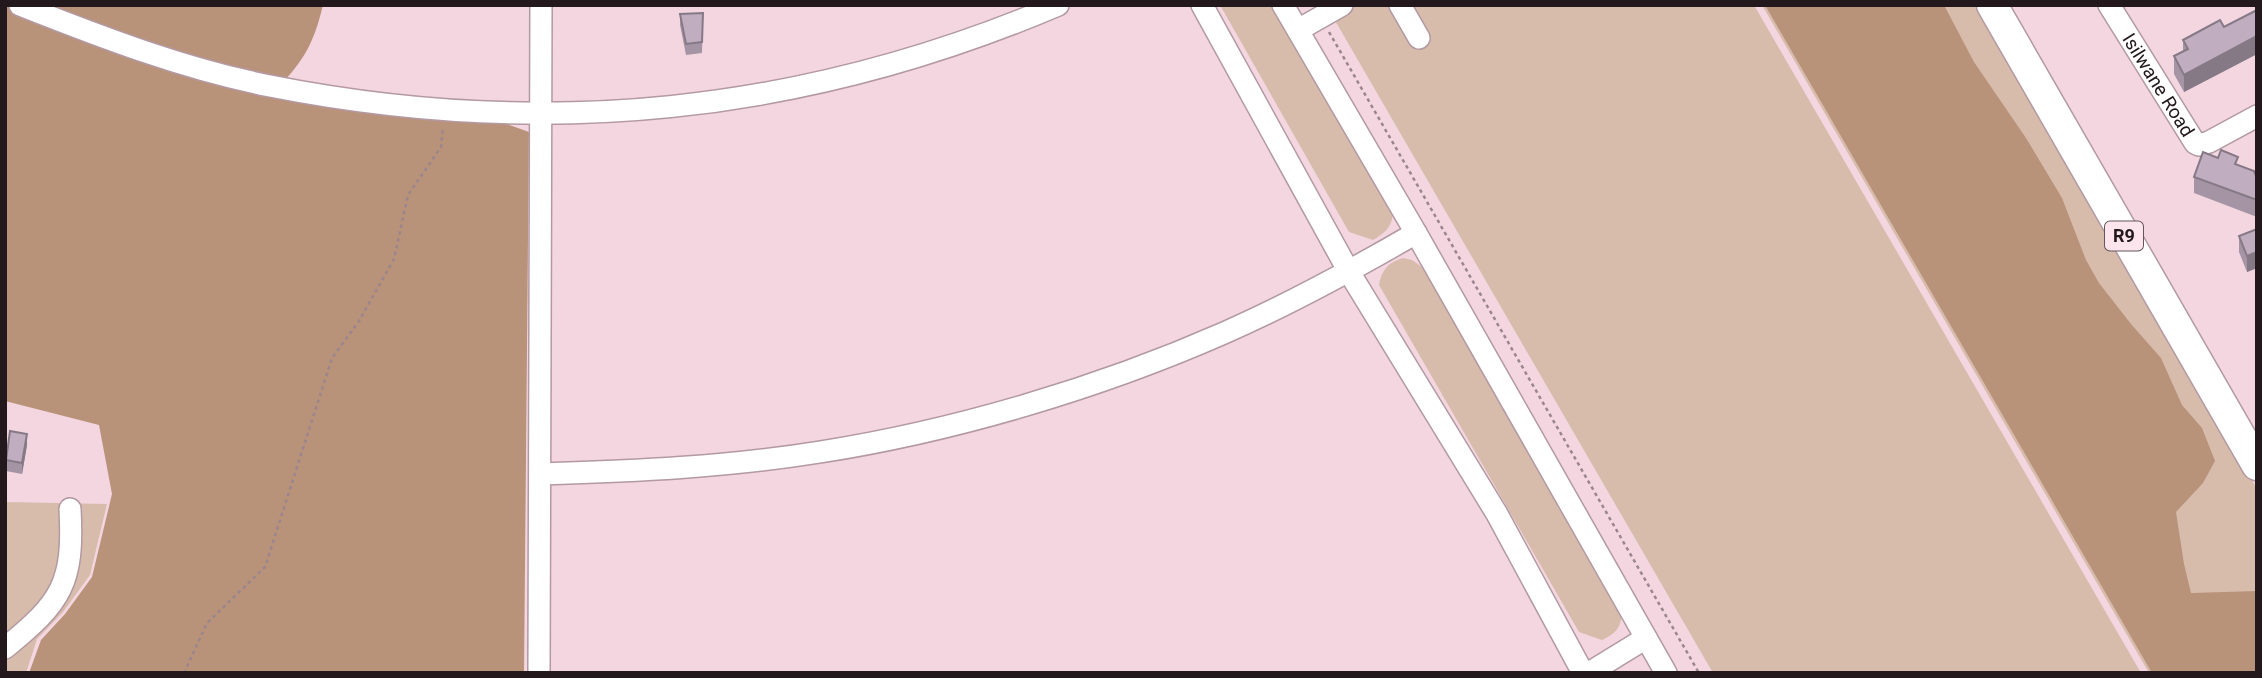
<svg xmlns="http://www.w3.org/2000/svg" width="2262" height="678" font-family="Roboto,sans-serif">
  <style>
    .green { fill: #d7bcac }
    .forest { fill: #b9927a }
    .lines { fill: none; stroke-linecap: round; stroke-linejoin: round }
    .minor-casing { stroke: #b399a2; stroke-width: 24 }
    .highway-casing { stroke: #b399a2; stroke-width: 33 }
    .path { stroke: #9b868d; stroke-width: 2.5; stroke-dasharray: 3.5 3.5; stroke-linecap: butt }
    .minor { stroke: #fff; stroke-width: 21 }
    .highway { stroke: #fff; stroke-width: 30 }
    .wall { fill: #a595a4 }
    .shaded-wall { fill: #867986 }
    .building { fill: #c0adbf; stroke: #867986; stroke-width: 2 }
    .labels { text-anchor: middle; stroke-width: 5; stroke-linejoin: round; paint-order: stroke }
    .shield { fill: #fce5ed; stroke: #64565b; stroke-width: 2 }
    .shield-label { font-size: 18px; font-weight: bold; fill: #23191d }
    .street-label { font-size: 19px; fill: #23191d; stroke: #fce5ed }
  </style>
  <rect width="100%" height="100%" fill="#f3d6e0"/>
  <g class="green">
    <path d="M1220,5H1273L1393,213C1392,227 1385,233 1373,240L1349,232Z"/>
    <path d="M1326,5H1754L2141,673H1713Z"/>
    <path d="M1762,5H1982L2257,489V673H2149Z"/>
    <path d="M1403,258L1412,260L1422,267L1622,613C1621,628 1615,634 1602,640L1579,632L1379,285C1381,270 1389,262 1403,258Z"/>
    <path d="M5,502L107,504L90,575L63,612L37,639L26,673H5Z"/>
  </g>
  <g class="forest">
    <path d="M5,5H323C313,47 302,63 272,94L492,119L529,132L524,673H29L41,640L65,614L92,577L112,494L99,425L5,401Z"/>
    <path d="M1765,5H1944L1974,62L2026,138L2062,198L2086,260L2099,283L2131,324L2161,358L2182,405L2202,428L2215,461L2203,483L2176,512L2184,564L2191,593L2257,591V673H2152Z"/>
  </g>
  <g class="lines">
    <defs>
      <g id="minor">
        <path d="M20,5C101,37 184,69 270,86C543,140 802,114 1058,5"/>
        <path d="M1202,5L1349,272L1497,514L1583,673"/>
        <path d="M1283,5L1416,233L1666,673"/>
        <path d="M1400,5L1419,38"/>
        <path id="s1" d="M2109,5L2195,143L2199,145L2209,142L2257,116"/>
        <path d="M1298,30L1342,5"/>
        <path d="M541,474C635,471 727,467 820,452C954,431 1099,388 1224,333C1290,304 1354,269 1416,233"/>
        <path d="M5,648C62,602 74,583 70,509"/>
        <path d="M539,673L541,5"/>
        <path d="M1589,673L1646,638"/>
      </g>
      <path id="highway" d="M1992,5L2257,465"/>
    </defs>
    <use href="#minor" class="minor-casing"/>
    <use href="#highway" class="highway-casing"/>
    <g class="path">
      <path d="M1329,32L1699,673"/>
      <path d="M184,673L207,623L265,567L332,358L359,321L394,259L408,195L441,147L443,127"/>
    </g>
    <use href="#minor" class="minor"/>
    <use href="#highway" class="highway"/>
  </g>
  <g class="wall">
    <path d="M2257,10V54L2184,92L2174,74V56L2183,52V40L2224,27Z"/>
    <path d="M703,13L702,53L686,55L680,25V14Z"/>
    <path d="M2238,165L2257,178V217L2194,193V177Z"/>
    <path d="M2257,229V268L2247,272L2239,252V236Z"/>
    <path d="M27,445L22,474L6,471V460Z"/>
  </g>
  <g class="shaded-wall">
    <path d="M2257,36V54L2184,92V75Z"/>
    <path d="M2257,252V268L2247,272V256Z"/>
    <path d="M27,434V445L22,474V463Z"/>
  </g>
  <g class="building">
    <path d="M2257,10V36L2184,75L2174,56L2188,49L2183,40L2220,20L2224,27Z"/>
    <path d="M703,13L702,42L686,44L680,14Z"/>
    <path d="M2221,150L2238,157L2235,164L2254,171L2257,178V200L2194,177L2203,152L2218,158Z"/>
    <path d="M2257,229V252L2247,256L2239,236Z"/>
    <path d="M10,431L27,434L22,463L6,460Z"/>
  </g>
  <g class="labels">
    <rect class="shield" x="2105" y="221.5" width="38" height="29" rx="5"/>
    <g class="shield-label">
      <text x="2124" y="242">R9</text>
    </g>
    <g class="street-label">
      <text dy="7" stroke="none"><textPath href="#s1" startOffset="94">Isilwane Road</textPath></text>
    </g>
  </g>
  <rect width="2262" height="678" fill="none" stroke="#23191d" stroke-width="14"/>
</svg>
